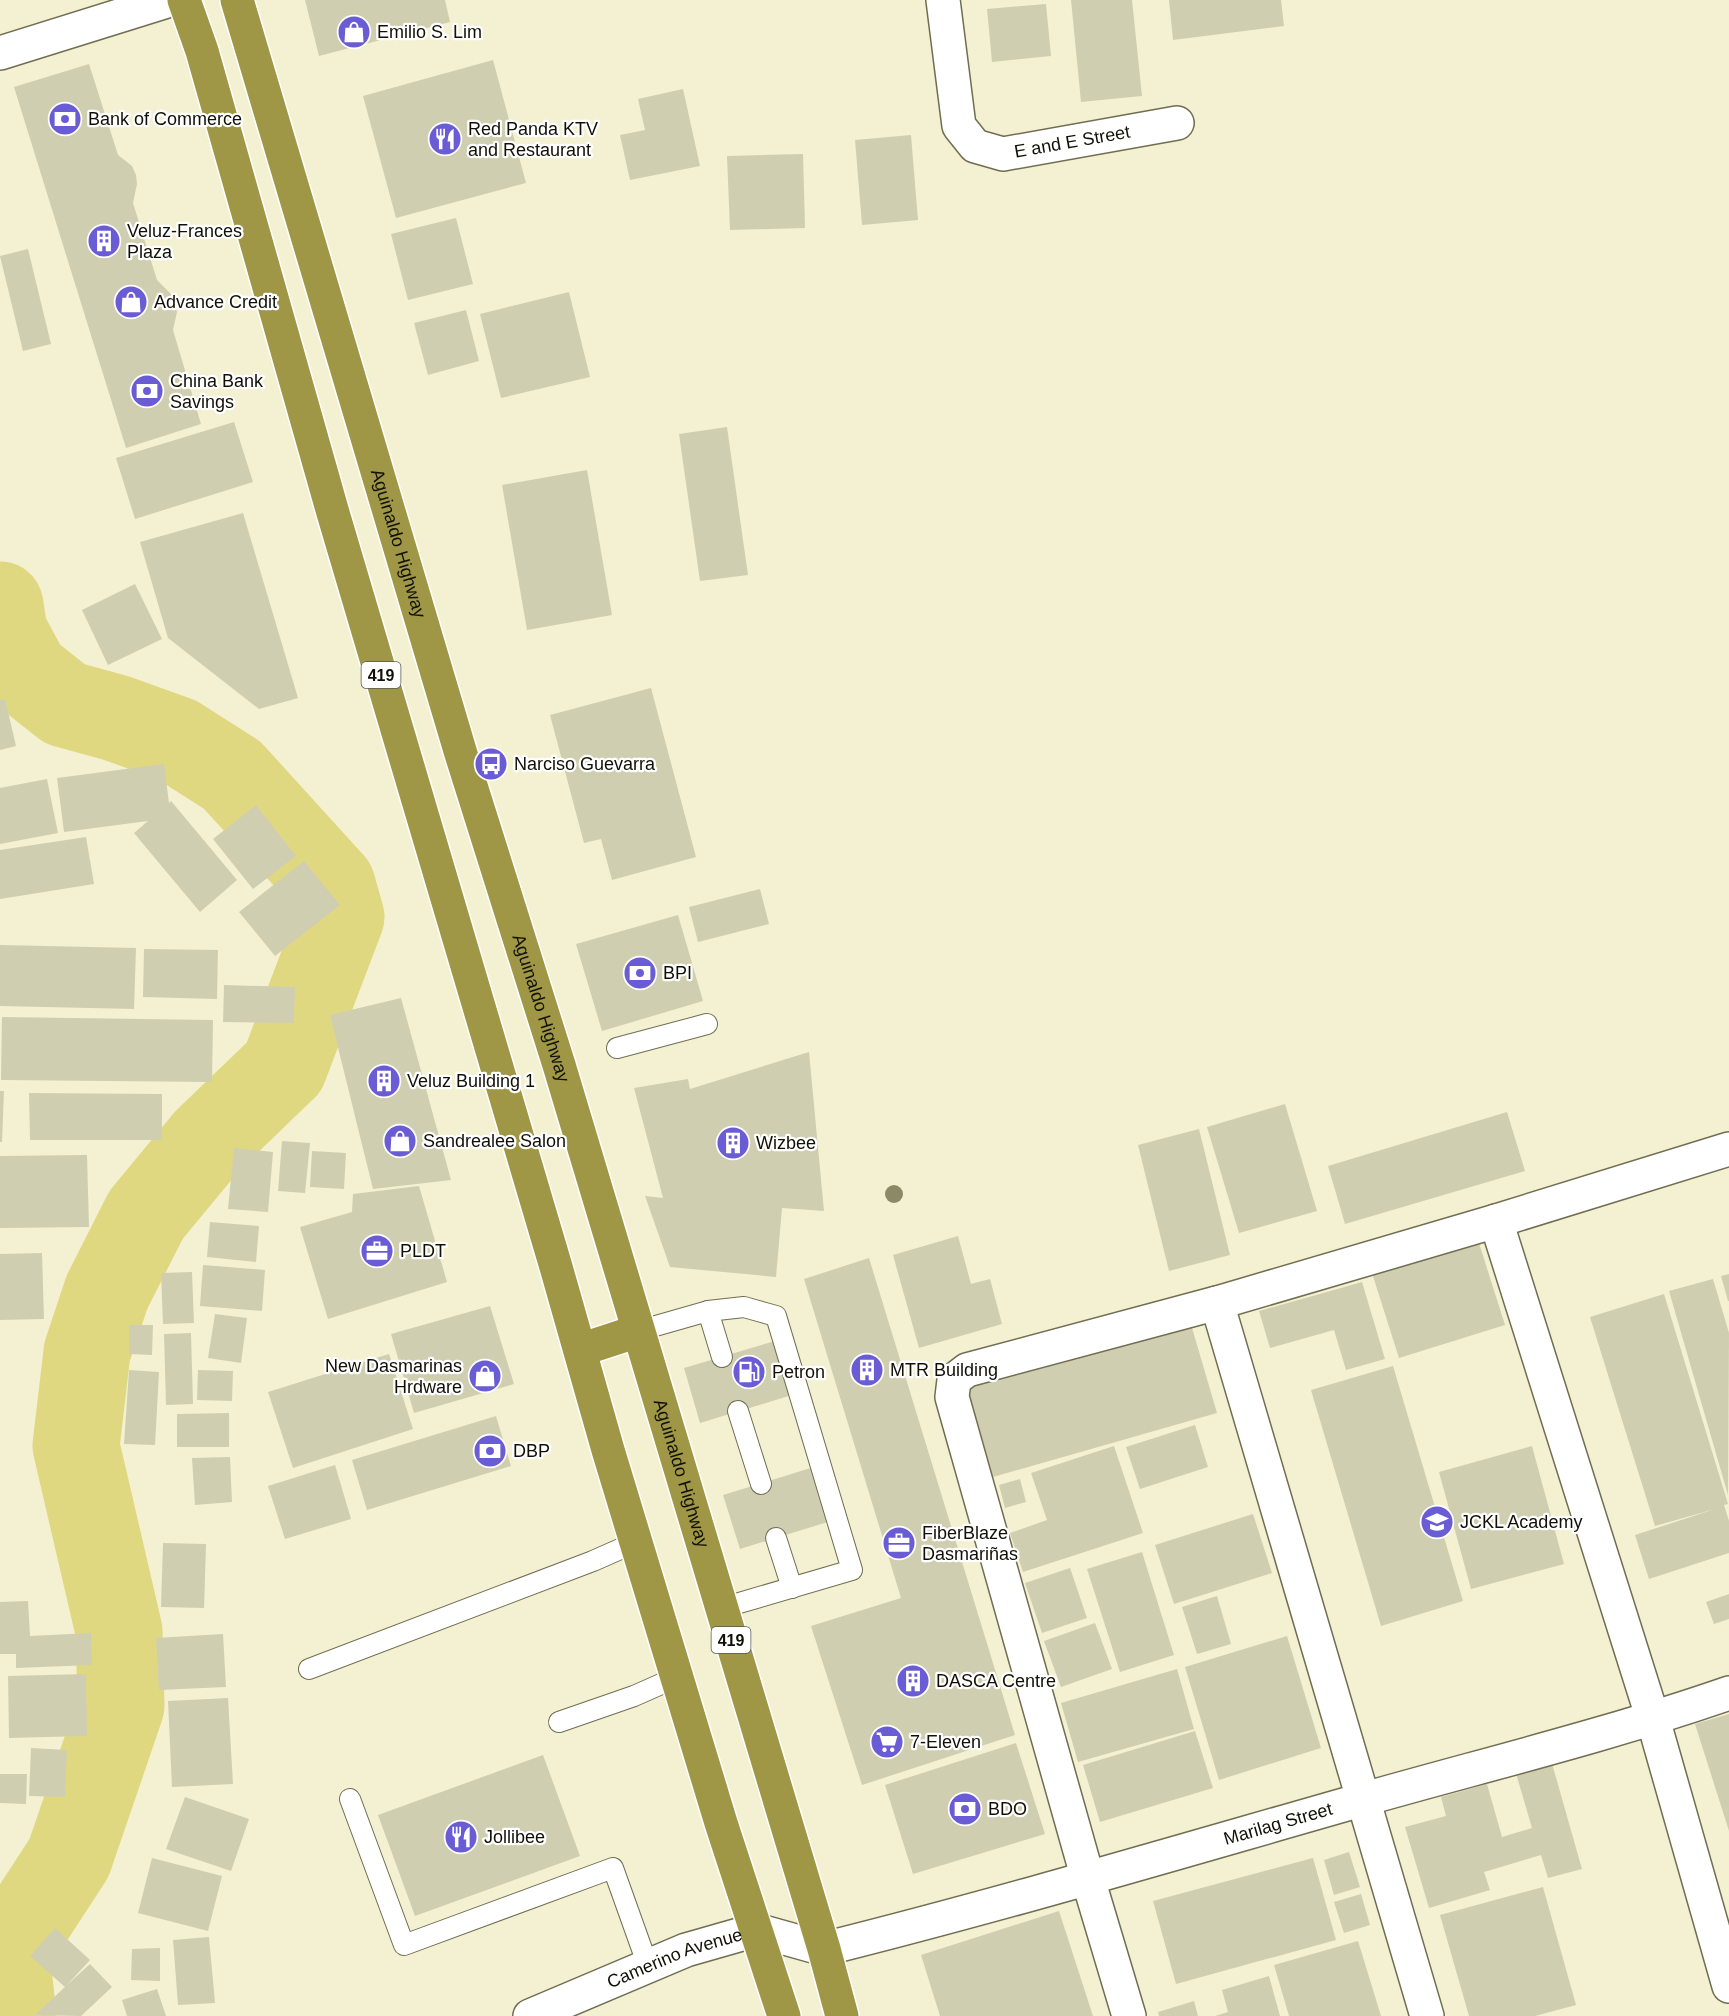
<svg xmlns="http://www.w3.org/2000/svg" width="1729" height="2016" font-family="Helvetica,sans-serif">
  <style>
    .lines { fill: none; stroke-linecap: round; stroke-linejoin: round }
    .river { stroke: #e0d881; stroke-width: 87 }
    .building { fill: #d0ceb0 }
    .lane-casing { stroke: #706d52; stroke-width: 22 }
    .street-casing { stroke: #706d52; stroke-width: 36 }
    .secondary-casing { stroke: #706d52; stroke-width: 36 }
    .highway-casing { stroke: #fff; stroke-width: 36 }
    .lane { stroke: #fff; stroke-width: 20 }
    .street { stroke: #fff; stroke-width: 33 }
    .secondary { stroke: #fff; stroke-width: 33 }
    .highway { stroke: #9f9746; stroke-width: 33 }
    .tree { fill: #8c8a66 }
    .labels { text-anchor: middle; stroke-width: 4.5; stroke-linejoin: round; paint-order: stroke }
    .shield { fill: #fff; stroke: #585851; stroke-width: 1.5 }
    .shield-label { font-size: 16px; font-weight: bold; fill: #111006 }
    .poi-label { font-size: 18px; fill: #111006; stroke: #fff; text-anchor: start }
    .street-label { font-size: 18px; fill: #111006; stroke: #fff }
  </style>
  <rect width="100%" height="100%" fill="#f3f1d2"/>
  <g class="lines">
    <path class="river" d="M0,605L4,632L26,673L65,704L116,718L177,740L232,775L332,885L341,917L284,1067L208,1140L146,1215L107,1292L87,1352L76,1446L119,1631L121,1706L69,1858L24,1927L8,1971L13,2016"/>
  </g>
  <g class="building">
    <path d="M305,0H445L450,22L319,56Z"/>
    <path d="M1071,0H1132L1142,96L1081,102Z"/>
    <path d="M1169,0H1281L1284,26L1173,40Z"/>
    <path d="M1046,4L1051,56L992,62L987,9Z"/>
    <path d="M493,60L526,183L396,218L363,96Z"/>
    <path d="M89,64L118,155L132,166L136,175L137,184L133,203L157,280L171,294L174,302L177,312L173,330L201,424L126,448L14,87Z"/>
    <path d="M683,89L700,166L630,180L620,135L645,130L638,99Z"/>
    <path d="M911,135L918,220L862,225L855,140Z"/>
    <path d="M803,154L805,228L730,230L727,156Z"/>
    <path d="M456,218L473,284L408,300L391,234Z"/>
    <path d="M28,249L51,344L23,351L0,256Z"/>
    <path d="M569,292L590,377L501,398L480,314Z"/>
    <path d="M466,310L479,361L428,375L414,323Z"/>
    <path d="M234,422L253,482L135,519L116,458Z"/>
    <path d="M727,427L748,575L700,581L679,434Z"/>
    <path d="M587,470L612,615L527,630L502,485Z"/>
    <path d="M243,513L298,698L259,709L168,638L140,542Z"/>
    <path d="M135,584L162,639L108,665L82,610Z"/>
    <path d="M651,688L696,857L612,880L601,839L584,843L550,715Z"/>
    <path d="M5,699L16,746L0,750V700Z"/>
    <path d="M164,764L169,803L171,801L237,880L200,912L134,833L148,821L64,832L57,778Z"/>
    <path d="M47,779L58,833L0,844V788Z"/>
    <path d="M256,805L296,856L253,889L213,839Z"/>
    <path d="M86,837L94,884L0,899V850Z"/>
    <path d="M304,861L340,905L275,956L239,912Z"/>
    <path d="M760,889L769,924L698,942L689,907Z"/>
    <path d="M678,915L703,1001L602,1031L576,944Z"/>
    <path d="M0,945L136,948L134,1009L0,1006Z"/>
    <path d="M144,949L218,950L217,999L143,997Z"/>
    <path d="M224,985L295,987L294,1023L223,1022Z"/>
    <path d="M401,998L451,1180L373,1189L330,1015Z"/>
    <path d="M2,1017L213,1020L212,1082L1,1080Z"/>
    <path d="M809,1052L824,1211L782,1208L776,1277L670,1267L645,1196L663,1198L634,1088L688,1079L690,1089Z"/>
    <path d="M0,1091H4L2,1142H0Z"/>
    <path d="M29,1093L162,1094V1140H30Z"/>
    <path d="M1285,1104L1317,1211L1239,1233L1207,1127Z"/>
    <path d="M1507,1112L1525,1171L1345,1224L1328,1166Z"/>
    <path d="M1199,1129L1230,1255L1169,1271L1138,1145Z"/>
    <path d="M282,1141L310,1143L305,1193L278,1191Z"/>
    <path d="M234,1148L273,1152L268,1212L228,1209Z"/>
    <path d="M312,1151L346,1153L344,1189L310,1187Z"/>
    <path d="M87,1155L89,1227L0,1228V1156Z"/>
    <path d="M419,1186L447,1282L328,1319L300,1227L352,1212L353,1194Z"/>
    <path d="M210,1222L259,1226L256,1262L207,1257Z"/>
    <path d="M958,1236L971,1284L990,1279L1002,1324L919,1348L893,1255Z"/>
    <path d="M1478,1240L1505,1325L1399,1358L1372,1273Z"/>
    <path d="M42,1253L44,1319L0,1320V1254Z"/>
    <path d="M869,1258L1015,1735L862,1785L811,1626L901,1598L804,1279Z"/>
    <path d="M203,1265L265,1270L262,1311L200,1306Z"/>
    <path d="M192,1272L194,1323L163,1324L161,1273Z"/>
    <path d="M1729,1274V1301H1728L1721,1276Z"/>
    <path d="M1713,1279L1729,1333L1728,1495L1669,1291Z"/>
    <path d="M1362,1282L1385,1359L1346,1370L1334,1330L1270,1348L1259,1311Z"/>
    <path d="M1664,1294L1728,1504L1724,1505L1729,1521V1553L1649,1579L1635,1535L1715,1509L1655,1526L1590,1317Z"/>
    <path d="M490,1306L514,1384L414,1413L391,1334Z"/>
    <path d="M215,1314L247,1318L241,1363L208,1358Z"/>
    <path d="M1190,1321L1217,1413L993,1477L967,1385Z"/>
    <path d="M129,1325H153L152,1355L129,1354Z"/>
    <path d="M191,1333L193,1404L166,1405L164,1334Z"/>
    <path d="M775,1341L792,1395L700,1423L684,1368Z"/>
    <path d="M389,1354L413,1429L293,1468L268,1392Z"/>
    <path d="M1393,1366L1463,1601L1381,1626L1311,1390Z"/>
    <path d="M129,1370L159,1372L155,1445L124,1444Z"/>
    <path d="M198,1370L233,1371L232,1401L197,1400Z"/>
    <path d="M229,1413V1447H177V1414Z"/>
    <path d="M496,1416L511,1466L367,1510L352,1460Z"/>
    <path d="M1195,1425L1208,1467L1140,1489L1126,1447Z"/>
    <path d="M1114,1446L1143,1533L1023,1572L1010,1533L1047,1520L1031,1473Z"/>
    <path d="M1532,1446L1564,1564L1471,1589L1439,1472Z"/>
    <path d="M230,1457L232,1502L195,1505L192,1458Z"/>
    <path d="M335,1465L351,1519L285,1539L268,1486Z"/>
    <path d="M814,1467L831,1521L740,1549L723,1495Z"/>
    <path d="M1020,1479L1026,1502L1005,1508L999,1485Z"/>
    <path d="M1253,1514L1272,1573L1174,1604L1155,1545Z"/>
    <path d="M163,1543L206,1544L204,1608L161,1607Z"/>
    <path d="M1142,1552L1174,1655L1120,1672L1087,1569Z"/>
    <path d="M1070,1568L1087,1618L1042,1633L1025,1583Z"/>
    <path d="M1729,1594V1619L1714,1624L1706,1602Z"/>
    <path d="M1217,1596L1231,1644L1197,1654L1182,1607Z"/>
    <path d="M28,1601L30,1636L91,1633L92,1665L16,1668V1654H0V1602Z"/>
    <path d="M1095,1623L1112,1669L1061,1687L1044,1641Z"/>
    <path d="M223,1634L226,1687L159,1690L156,1638Z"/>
    <path d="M1287,1636L1321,1748L1219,1780L1185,1667Z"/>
    <path d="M1177,1669L1194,1729L1078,1762L1061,1703Z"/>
    <path d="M86,1674L87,1736L9,1738L8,1676Z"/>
    <path d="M228,1698L233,1784L172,1787L168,1701Z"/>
    <path d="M1729,1714V1831L1695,1724Z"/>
    <path d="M1195,1731L1213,1788L1100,1822L1083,1765Z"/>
    <path d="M1016,1743L1045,1834L913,1874L885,1785Z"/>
    <path d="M31,1748L67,1750L65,1797L29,1796Z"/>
    <path d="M543,1755L580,1856L415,1916L378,1815Z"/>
    <path d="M1551,1760L1582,1869L1548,1878L1541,1855L1484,1872L1490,1890L1429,1908L1405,1827L1446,1816L1441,1797L1487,1784L1502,1837L1532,1828L1515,1770Z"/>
    <path d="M0,1774H27L26,1804L0,1803Z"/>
    <path d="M185,1797L249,1819L231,1871L166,1849Z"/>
    <path d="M1349,1852L1360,1887L1334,1895L1324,1860Z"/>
    <path d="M152,1858L222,1876L208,1931L138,1913Z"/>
    <path d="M1313,1858L1336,1940L1176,1984L1153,1901Z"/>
    <path d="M1543,1887L1576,2005L1535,2016H1469L1440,1915Z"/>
    <path d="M1361,1894L1370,1925L1344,1933L1334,1902Z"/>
    <path d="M1059,1911L1093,2016H940L921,1955Z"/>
    <path d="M55,1928L90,1960L67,1985L90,1964L112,1987L81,2016L35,2015L65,1987L30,1956Z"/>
    <path d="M209,1937L215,2003L178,2005L173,1940Z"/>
    <path d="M1358,1941L1381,2016H1289L1274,1965Z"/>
    <path d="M160,1948V1981L131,1980L132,1949Z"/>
    <path d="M1269,1976L1280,2016H1215L1228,2012L1222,1990Z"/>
    <path d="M157,1989L166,2016H127L122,2000Z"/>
    <path d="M1194,2001L1198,2016H1159L1158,2012Z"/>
  </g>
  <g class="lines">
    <defs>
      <g id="lane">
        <path d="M617,1048L707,1024"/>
        <path d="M708,1311L722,1357"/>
        <path d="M638,1331L708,1311L744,1307L776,1316L852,1570L722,1608"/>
        <path d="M738,1411L761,1484"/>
        <path d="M776,1538L792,1588"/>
        <path d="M309,1669L593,1561L636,1542"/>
        <path d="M559,1722L634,1696L677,1677"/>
        <path d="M350,1799L404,1945L613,1868L648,1966"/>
      </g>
      <g id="street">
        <path id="s1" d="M943,0L959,126L975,146L1003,154L1177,123"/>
        <path d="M1496,1221L1653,1719L1729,1986"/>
        <path d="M1217,1303L1427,2016"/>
        <path id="s2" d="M824,1949C1004,1904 1182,1851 1361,1800C1484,1765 1608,1735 1729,1693"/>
        <path d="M1129,2016L1088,1879L952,1397L954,1380L967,1370L1217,1303L1496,1221L1729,1149"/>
      </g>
      <g id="secondary">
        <path d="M0,53L170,0"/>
        <path id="s3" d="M530,2016L686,1950L756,1930L824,1949"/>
      </g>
      <g id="highway">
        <path d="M184,0L202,51L333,513L556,1267L608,1450L721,1823L784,2016"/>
        <path id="s4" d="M237,0L461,754L559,1065L824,1949L842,2016"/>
        <path d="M580,1350L638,1331"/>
      </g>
    </defs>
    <use href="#lane" class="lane-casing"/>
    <use href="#street" class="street-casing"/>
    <use href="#secondary" class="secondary-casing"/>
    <use href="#highway" class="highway-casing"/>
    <use href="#lane" class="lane"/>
    <use href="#street" class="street"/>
    <use href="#secondary" class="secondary"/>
    <use href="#highway" class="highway"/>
  </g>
  <circle class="tree" cx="894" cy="1194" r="9"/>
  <defs>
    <symbol id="shop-disc" viewBox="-11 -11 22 22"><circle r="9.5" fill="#6a5cd5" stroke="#fff"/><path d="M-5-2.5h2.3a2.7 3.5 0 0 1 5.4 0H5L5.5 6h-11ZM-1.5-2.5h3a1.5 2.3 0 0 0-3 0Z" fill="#fff"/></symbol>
    <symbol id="bank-disc" viewBox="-11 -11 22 22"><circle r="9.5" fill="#6a5cd5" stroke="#fff"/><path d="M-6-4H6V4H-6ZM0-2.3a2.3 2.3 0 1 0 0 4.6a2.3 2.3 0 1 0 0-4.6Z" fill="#fff"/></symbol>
    <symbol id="restaurant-disc" viewBox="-11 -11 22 22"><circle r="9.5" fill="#6a5cd5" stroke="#fff"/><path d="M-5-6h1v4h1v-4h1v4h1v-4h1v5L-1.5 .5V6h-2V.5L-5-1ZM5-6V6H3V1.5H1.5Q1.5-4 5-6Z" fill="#fff"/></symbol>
    <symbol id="building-disc" viewBox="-11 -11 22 22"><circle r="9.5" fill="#6a5cd5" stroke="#fff"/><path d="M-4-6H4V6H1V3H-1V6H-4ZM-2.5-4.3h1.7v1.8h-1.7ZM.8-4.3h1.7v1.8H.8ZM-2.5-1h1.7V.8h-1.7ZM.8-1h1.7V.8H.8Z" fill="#fff"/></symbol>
    <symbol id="bus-disc" viewBox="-11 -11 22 22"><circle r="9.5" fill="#6a5cd5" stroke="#fff"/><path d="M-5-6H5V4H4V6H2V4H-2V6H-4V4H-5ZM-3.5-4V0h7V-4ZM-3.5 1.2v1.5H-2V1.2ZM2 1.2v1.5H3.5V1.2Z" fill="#fff"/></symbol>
    <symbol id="office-disc" viewBox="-11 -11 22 22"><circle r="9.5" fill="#6a5cd5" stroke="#fff"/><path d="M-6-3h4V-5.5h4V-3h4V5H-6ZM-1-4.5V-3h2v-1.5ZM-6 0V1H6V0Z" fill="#fff"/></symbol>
    <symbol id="fuel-disc" viewBox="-11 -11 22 22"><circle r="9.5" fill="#6a5cd5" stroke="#fff"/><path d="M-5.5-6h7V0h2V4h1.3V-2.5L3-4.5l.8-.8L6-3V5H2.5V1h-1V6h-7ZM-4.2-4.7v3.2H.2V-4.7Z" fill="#fff"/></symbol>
    <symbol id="school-disc" viewBox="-11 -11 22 22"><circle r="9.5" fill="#6a5cd5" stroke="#fff"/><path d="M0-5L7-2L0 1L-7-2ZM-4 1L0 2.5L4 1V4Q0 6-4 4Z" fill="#fff"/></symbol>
    <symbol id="supermarket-disc" viewBox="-11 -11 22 22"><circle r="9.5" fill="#6a5cd5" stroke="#fff"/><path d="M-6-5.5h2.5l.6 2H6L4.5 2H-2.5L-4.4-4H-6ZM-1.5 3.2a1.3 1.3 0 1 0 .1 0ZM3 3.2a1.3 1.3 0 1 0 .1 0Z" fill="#fff"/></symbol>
  </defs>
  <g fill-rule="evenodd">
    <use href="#shop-disc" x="335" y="13" width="38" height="38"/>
    <use href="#bank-disc" x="46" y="100" width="38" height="38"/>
    <use href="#restaurant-disc" x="426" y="120" width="38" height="38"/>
    <use href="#building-disc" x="85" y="222" width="38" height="38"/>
    <use href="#shop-disc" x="112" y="283" width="38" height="38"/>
    <use href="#bank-disc" x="128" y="372" width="38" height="38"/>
    <use href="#bus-disc" x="472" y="745" width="38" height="38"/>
    <use href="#bank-disc" x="621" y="954" width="38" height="38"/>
    <use href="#building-disc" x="365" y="1062" width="38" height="38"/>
    <use href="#shop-disc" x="381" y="1122" width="38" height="38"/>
    <use href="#building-disc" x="714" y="1124" width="38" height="38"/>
    <use href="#office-disc" x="358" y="1232" width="38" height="38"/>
    <use href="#building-disc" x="848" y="1351" width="38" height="38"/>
    <use href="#fuel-disc" x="730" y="1353" width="38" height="38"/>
    <use href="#shop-disc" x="466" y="1357" width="38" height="38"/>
    <use href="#bank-disc" x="471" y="1432" width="38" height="38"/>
    <use href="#school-disc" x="1418" y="1503" width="38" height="38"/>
    <use href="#office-disc" x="880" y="1524" width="38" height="38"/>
    <use href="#building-disc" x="894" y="1662" width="38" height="38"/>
    <use href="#supermarket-disc" x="868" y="1723" width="38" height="38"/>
    <use href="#bank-disc" x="946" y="1790" width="38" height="38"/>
    <use href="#restaurant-disc" x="442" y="1818" width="38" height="38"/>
  </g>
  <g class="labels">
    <g class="shield">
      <rect x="361.5" y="662" width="39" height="26" rx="4.5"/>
      <rect x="711.5" y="1627" width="39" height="26" rx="4.5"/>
    </g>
    <g class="shield-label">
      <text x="381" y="681">419</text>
      <text x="731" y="1646">419</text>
    </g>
    <g class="poi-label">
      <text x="377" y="38">Emilio S. Lim</text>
      <text x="88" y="125">Bank of Commerce</text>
      <text x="468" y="135">Red Panda KTV<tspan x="468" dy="21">and Restaurant</tspan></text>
      <text x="127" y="237">Veluz-Frances<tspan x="127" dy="21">Plaza</tspan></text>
      <text x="154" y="308">Advance Credit</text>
      <text x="170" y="387">China Bank<tspan x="170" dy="21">Savings</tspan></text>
      <text x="514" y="770">Narciso Guevarra</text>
      <text x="663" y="979">BPI</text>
      <text x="407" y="1087">Veluz Building 1</text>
      <text x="423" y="1147">Sandrealee Salon</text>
      <text x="756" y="1149">Wizbee</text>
      <text x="400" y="1257">PLDT</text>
      <text x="462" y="1372" text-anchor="end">New Dasmarinas<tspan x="462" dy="21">Hrdware</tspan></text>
      <text x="890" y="1376">MTR Building</text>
      <text x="772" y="1378">Petron</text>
      <text x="513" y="1457">DBP</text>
      <text x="1460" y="1528">JCKL Academy</text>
      <text x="922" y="1539">FiberBlaze<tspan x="922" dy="21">Dasmariñas</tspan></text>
      <text x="936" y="1687">DASCA Centre</text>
      <text x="910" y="1748">7-Eleven</text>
      <text x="988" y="1815">BDO</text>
      <text x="484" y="1843">Jollibee</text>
    </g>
    <g class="street-label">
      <text dy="6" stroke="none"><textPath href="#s1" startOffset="252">E and E Street</textPath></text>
      <text dy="6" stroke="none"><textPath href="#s4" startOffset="567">Aguinaldo Highway</textPath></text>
      <text dy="6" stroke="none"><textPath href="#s4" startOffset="1053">Aguinaldo Highway</textPath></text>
      <text dy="6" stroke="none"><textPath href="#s4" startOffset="1539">Aguinaldo Highway</textPath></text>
      <text dy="6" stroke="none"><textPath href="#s2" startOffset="471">Marilag Street</textPath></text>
      <text dy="6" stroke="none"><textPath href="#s3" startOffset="156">Camerino Avenue</textPath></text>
    </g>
  </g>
</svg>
